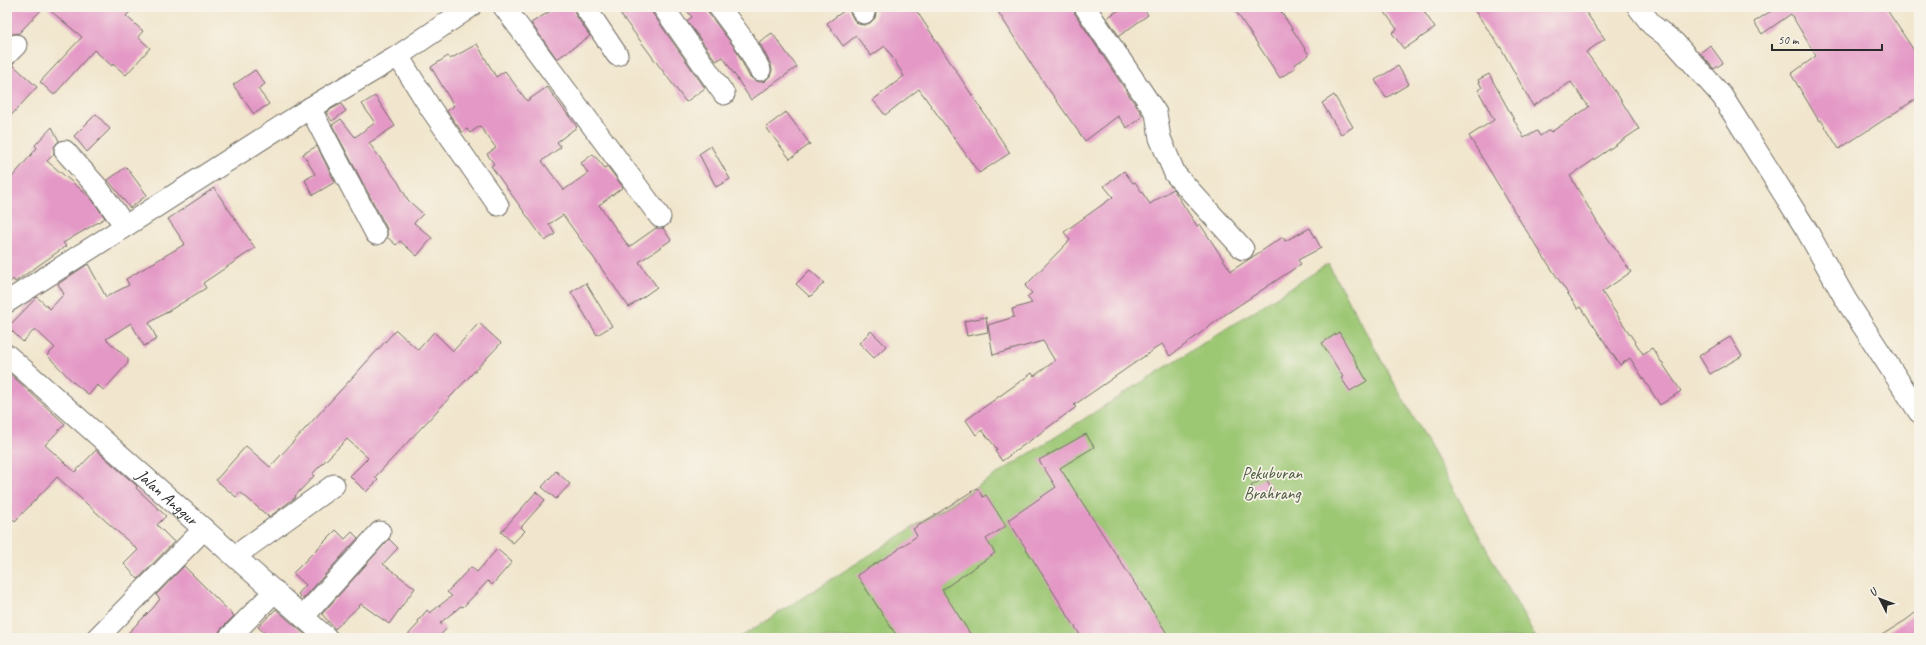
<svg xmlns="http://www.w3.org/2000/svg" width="1926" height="645" font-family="Caveat,sans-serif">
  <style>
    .green { fill: #9cc773; stroke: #64794f }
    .building { fill: #e498c6 }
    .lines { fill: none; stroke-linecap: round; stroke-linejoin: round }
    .minor-casing { stroke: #706c64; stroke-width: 23 }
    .minor { stroke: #fff; stroke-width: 21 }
    .labels { text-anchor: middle; stroke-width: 3.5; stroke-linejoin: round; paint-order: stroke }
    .park-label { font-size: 17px; fill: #4d5a41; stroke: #f7f3e8 }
    .street-label { font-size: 17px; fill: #2b2b2b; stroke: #f7f3e8 }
  </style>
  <rect width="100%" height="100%" fill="#f7f3e8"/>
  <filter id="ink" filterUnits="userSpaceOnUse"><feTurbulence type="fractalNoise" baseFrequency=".025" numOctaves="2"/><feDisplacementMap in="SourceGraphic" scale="8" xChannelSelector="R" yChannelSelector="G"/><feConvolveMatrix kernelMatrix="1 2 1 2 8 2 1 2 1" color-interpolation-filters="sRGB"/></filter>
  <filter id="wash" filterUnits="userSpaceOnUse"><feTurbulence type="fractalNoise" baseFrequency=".012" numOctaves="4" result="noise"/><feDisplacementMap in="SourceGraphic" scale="16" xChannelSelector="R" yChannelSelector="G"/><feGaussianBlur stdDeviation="0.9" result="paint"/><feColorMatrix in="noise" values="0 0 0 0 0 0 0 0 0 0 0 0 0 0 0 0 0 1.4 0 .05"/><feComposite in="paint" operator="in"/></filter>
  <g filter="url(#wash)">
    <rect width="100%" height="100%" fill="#f1e6cd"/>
    <path class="green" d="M1328,264L1536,638H739Z"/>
    <g id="blocks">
      <g class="building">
        <path d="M7,7H44L19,33L13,34L7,37Z"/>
        <path d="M46,7H134L126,16L143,31L138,37L150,48L126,75L113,64L112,66L94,50L54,95L40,82L82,37Z"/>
        <path d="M557,7H573L575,14L590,36L557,59L531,23Z"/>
        <path d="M615,7H651L653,14L705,88L686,102Z"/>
        <path d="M684,7H707L709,14L735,48L749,76L754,80L760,82L765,81L770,76L772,70L771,65L759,42L772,33L797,67L751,100L723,57L716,61L687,21L692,17Z"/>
        <path d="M874,7H914L1010,153L979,173L919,89L885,115L873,100L904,76L885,46L871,56L856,36L843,46L827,23L848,8L854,20L858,24L864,25L870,23L875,18L876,13Z"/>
        <path d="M995,7H1073L1075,14L1143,116L1127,128L1118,116L1085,141L1033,67Z"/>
        <path d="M1123,7H1142L1148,15L1119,36L1107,18Z"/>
        <path d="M1233,7H1278L1309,55L1294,65L1295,68L1280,78Z"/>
        <path d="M1381,7H1421L1435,28L1404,49L1392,33L1397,29Z"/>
        <path d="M1472,7H1582L1605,39L1586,52L1617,94L1639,129L1570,176L1600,227L1631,272L1602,292L1643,354L1652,348L1681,391L1660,405L1630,358L1620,365L1581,307L1578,309L1522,224L1469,136L1494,120L1478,90L1482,88L1478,80L1489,74L1524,138L1537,131L1540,136L1549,130L1551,132L1589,107L1571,82L1533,106L1501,48Z"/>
        <path d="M1777,7H1885L1919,58V97L1839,149L1821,120L1819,121L1791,74L1816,56L1791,14L1762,34L1754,22Z"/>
        <path d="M477,44L496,77L505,71L527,101L547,87L577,127L557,142L561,147L542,161L564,190L588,173L581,163L593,154L605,168L607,166L623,187L599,205L629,247L656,228H663L671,240L639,262L657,287L629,307L563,215L549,224L555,234L545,241L491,166L494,164L487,154L496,148L480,126L470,133L467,129L462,132L447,111L454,106L431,67L448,56L450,59Z"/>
        <path d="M1710,45L1723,63L1714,69L1700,53Z"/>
        <path d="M12,64L37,87L7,120V66Z"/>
        <path d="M1398,66L1409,84L1386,98L1375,80Z"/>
        <path d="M255,70L265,84L258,89L269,104L254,114L233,85Z"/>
        <path d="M1334,95L1353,127L1341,134L1322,103Z"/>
        <path d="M375,96L395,126L369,143L398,182L408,200L423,214L414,223L432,238L417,256L400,241L396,245L387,237V229L383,221L332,125L341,119L355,137L375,123L362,104Z"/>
        <path d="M341,104L346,111L332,121L326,112Z"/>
        <path d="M786,112L810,144L790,159L766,127Z"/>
        <path d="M96,114L110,129L87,152L74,136Z"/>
        <path d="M52,127L59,141L54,147V154L47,161L91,198L105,218L63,243L66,246L15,282L13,279L7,286V183L37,148L35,145Z"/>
        <path d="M317,146L335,182L313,195L305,180L315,174L303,154Z"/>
        <path d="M711,146L730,179L716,187L699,154Z"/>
        <path d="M126,167L147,195L130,208L108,180Z"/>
        <path d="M1124,171L1133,183L1135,182L1150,204L1173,189L1197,226L1200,224L1231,271L1283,237L1285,241L1310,228L1321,248L1298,260L1301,264L1226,314L1170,356L1162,344L1074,405L1076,407L1002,461L995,451L997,449L982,430L976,435L966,420L1032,373L1034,376L1055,361L1043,341L993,355L988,325L1014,317L1012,309L1032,303L1027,297L1032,293L1025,286L1070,240L1064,232L1113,197L1104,186Z"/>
        <path d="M214,188L255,248L203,283L206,288L149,323L157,339L144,346L131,323L106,339L128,359V363L104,390L97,385L89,395L73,382L47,355L55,348L35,329L23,342L8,327L37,297L50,309L64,294L58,284L88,264L106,297L129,285L126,279L185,244L168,219Z"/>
        <path d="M810,270L824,283L810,297L796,284Z"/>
        <path d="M586,283L612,326L597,335L571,292Z"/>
        <path d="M986,317L988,332L967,336L964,321Z"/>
        <path d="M479,323L501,343L375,477L378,480L366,492L350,476L368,458L347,439L312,474L314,476L295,496L296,497L269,517L240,492L236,497L216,480L246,446L270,467L396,330L418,350L434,332L453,351Z"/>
        <path d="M871,331L886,346L874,358L859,343Z"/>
        <path d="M1339,332L1367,381L1350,391L1341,378L1343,377L1322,343Z"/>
        <path d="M1730,337L1742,356L1710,374L1699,356Z"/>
        <path d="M7,371L65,424L45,445L75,472L96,450L137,486L136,488L166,516L157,525L174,542L138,579L124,564L138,550L57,477L15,521L7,514Z"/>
        <path d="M1086,434L1094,447L1060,468L1170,638H1082L1008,520L1056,487L1039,460Z"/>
        <path d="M556,471L570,484L556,499L542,487Z"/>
        <path d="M1265,477L1272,489L1258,498L1251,486Z"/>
        <path d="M977,488L983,497L986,495L1006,526L986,539L995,553L942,590L973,638H898L857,575L898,550V549L917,536L913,529Z"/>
        <path d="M536,492L545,500L521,527L525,531L513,543L501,532Z"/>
        <path d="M336,530L345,539L352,532L358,538L303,599L298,594L306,585L293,573Z"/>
        <path d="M389,539L398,548L383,564L415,588L389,624L361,604L335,629L322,614Z"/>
        <path d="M497,549L512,562L492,585L488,581L463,607L461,606L440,623L446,629L438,638H405L419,623L418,621L427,610L430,613L452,596L447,592L471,567L477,572Z"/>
        <path d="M184,566L234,616L220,630L217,638H123L153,608L160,599L156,595Z"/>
        <path d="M276,609L295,626L309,638H270L258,627Z"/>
        <path d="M1919,610V638H1877L1906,620Z"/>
      </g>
    </g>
  </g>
  <g filter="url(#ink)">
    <use href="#blocks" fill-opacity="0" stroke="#706c64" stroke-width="1"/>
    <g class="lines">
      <defs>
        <g id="minor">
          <path d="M504,7L660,217"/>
          <path d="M585,7L617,55"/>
          <path d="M663,7L724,94"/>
          <path d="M719,7L745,42L760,70"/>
          <path d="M860,7L864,13"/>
          <path d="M1085,7L1156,113L1160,138L1175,174L1243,249"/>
          <path d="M1638,7L1652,25L1674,42L1722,96L1806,229L1846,300L1919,412"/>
          <path d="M7,54L16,45"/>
          <path d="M398,56L431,109L498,205"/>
          <path d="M310,108L376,234"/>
          <path d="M65,151L98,188L125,226"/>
          <path d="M7,302L310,108L398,56L470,7"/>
          <path id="s1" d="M7,355L327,638"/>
          <path d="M235,556L334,485"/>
          <path d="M303,617L380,532"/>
          <path d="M97,638L204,529"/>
          <path d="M229,638L275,591"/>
        </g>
      </defs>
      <use href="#minor" class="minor-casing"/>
      <use href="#minor" class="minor"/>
    </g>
  </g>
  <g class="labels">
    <g class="park-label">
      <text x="1272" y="479">Pekuburan<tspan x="1272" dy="20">Brahrang</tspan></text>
    </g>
    <g class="street-label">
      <text dy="6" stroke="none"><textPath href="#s1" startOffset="214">Jalan Anggur</textPath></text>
    </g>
  </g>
  <rect width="1926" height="645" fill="none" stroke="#f7f3e8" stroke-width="24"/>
  <g transform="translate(1880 599) rotate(312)" stroke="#f7f3e8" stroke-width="3" paint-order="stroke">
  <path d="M0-3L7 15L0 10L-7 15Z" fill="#2b2b2b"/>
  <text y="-6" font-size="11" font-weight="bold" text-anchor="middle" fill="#2b2b2b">U</text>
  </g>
  <path d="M1772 44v6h110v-6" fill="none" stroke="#2b2b2b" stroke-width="2"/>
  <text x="1778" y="44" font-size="12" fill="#2b2b2b" stroke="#f7f3e8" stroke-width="3" paint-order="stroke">50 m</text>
</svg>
